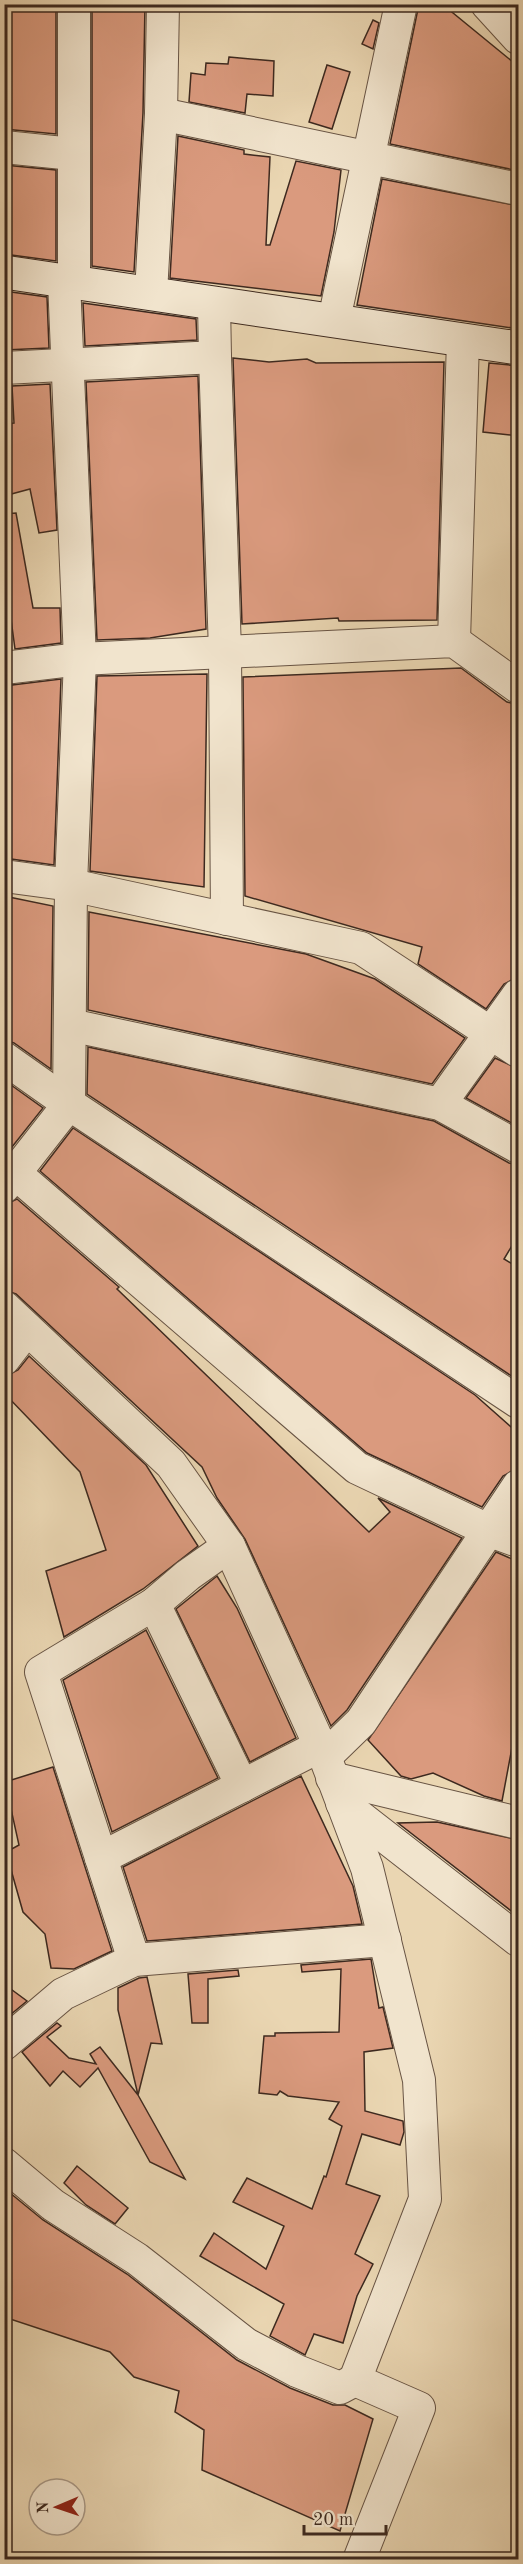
<svg xmlns="http://www.w3.org/2000/svg" width="523" height="2564" font-family="'Old Standard TT',serif">
  <style>
    .building { fill: #da9a7e; stroke: #3d291f; stroke-width: 1.5 }
    .lines { fill: none; stroke-linecap: round; stroke-linejoin: round }
    .street-casing { stroke: #685444; stroke-width: 34 }
    .secondary-casing { stroke: #3d291f; stroke-width: 35 }
    .street { stroke: #f1e4cd; stroke-width: 32 }
    .secondary { stroke: #f1e4cd; stroke-width: 33 }
  </style>
  <rect width="100%" height="100%" fill="#ead6b2"/>
  <filter id="stains"><feTurbulence type="fractalNoise" baseFrequency=".00333" numOctaves="4"/><feColorMatrix values="0 0 0 0 .2 0 0 0 0 .09 0 0 0 0 .02 0 0 0 .5 -.17"/></filter>
  <radialGradient id="worn" r=".72"><stop offset=".6" stop-color="#630" stop-opacity="0"/><stop offset="1" stop-color="#630" stop-opacity=".3"/></radialGradient>
  <g class="building">
    <path d="M4,4H56V134L4,129Z"/>
    <path d="M92,4H145L143,113L134,272L92,266Z"/>
    <path d="M419,4H442L519,67V171L390,144Z"/>
    <path d="M373,20L379,23L373,49L362,44Z"/>
    <path d="M229,57L274,61L273,96L247,94L245,113L189,102L191,73L205,75L206,63L228,64Z"/>
    <path d="M327,65L350,72L332,129L309,122Z"/>
    <path d="M178,136L244,150V154L270,157L266,245H270L296,161L341,170L334,232L321,296L170,278Z"/>
    <path d="M4,165L56,170V261L4,254Z"/>
    <path d="M382,179L519,206V329L357,305Z"/>
    <path d="M4,291L47,297L49,348L4,350Z"/>
    <path d="M83,303L196,319L197,340L85,346Z"/>
    <path d="M233,358L269,362L307,359L316,363L444,362L437,620L339,621L338,618L242,624Z"/>
    <path d="M489,363L519,366V436L483,432Z"/>
    <path d="M198,376L206,629L150,638L97,640L86,382Z"/>
    <path d="M50,384L57,530L39,533L30,489L4,496V424L14,423L12,386Z"/>
    <path d="M16,513L33,608H60L61,643L15,649L4,567V514Z"/>
    <path d="M461,668L507,702L519,705V977L504,984L486,1009L418,964L422,947L245,896L243,677Z"/>
    <path d="M207,674L204,887L90,871L97,676Z"/>
    <path d="M61,679L54,865L4,858V686Z"/>
    <path d="M4,896L53,906L51,1069L14,1043L4,1040Z"/>
    <path d="M89,912L306,954L375,979L465,1038L432,1084L88,1010Z"/>
    <path d="M88,1047L434,1121L509,1163L519,1165V1234L504,1259L519,1268V1381L87,1094Z"/>
    <path d="M495,1058L519,1069V1127L466,1098Z"/>
    <path d="M4,1080L43,1108L4,1157Z"/>
    <path d="M73,1128L475,1395L519,1434L516,1469L503,1476L482,1507L367,1453L40,1171Z"/>
    <path d="M17,1199L119,1287L117,1289L369,1532L390,1512L378,1498L462,1538L347,1710L331,1726L245,1539L217,1498L202,1467L16,1294L4,1290V1205Z"/>
    <path d="M29,1356L146,1465L198,1546L143,1589L64,1637L46,1571L106,1550L80,1472L4,1393V1377L18,1370Z"/>
    <path d="M496,1552L519,1562V1710L502,1801L484,1796L433,1773L411,1779L401,1776L368,1740Z"/>
    <path d="M217,1576L237,1608L296,1738L250,1762L176,1609Z"/>
    <path d="M146,1630L218,1778L112,1832L63,1680Z"/>
    <path d="M53,1767L112,1951L74,1969L51,1968L45,1934L23,1912L6,1852L19,1845L5,1782Z"/>
    <path d="M301,1776L353,1886L362,1924L147,1941L123,1867Z"/>
    <path d="M437,1822L519,1840V1917L398,1823Z"/>
    <path d="M371,1959L379,2008L383,2007L393,2048L364,2052L365,2111L403,2121L404,2132L400,2145L362,2134L346,2184L380,2196L355,2254L373,2264L357,2296L343,2343L314,2334L305,2355L270,2336L284,2304L200,2256L214,2233L266,2269L284,2226L233,2202L247,2178L312,2209L324,2176L326,2177L342,2126L329,2119L339,2102L288,2096L280,2091L277,2095L259,2093L264,2036H275V2033L339,2032L341,1969L302,1972L301,1965Z"/>
    <path d="M238,1970L239,1976L208,1979V2023H192L188,1974Z"/>
    <path d="M147,1977L162,2044L151,2043L138,2095L185,2179L150,2162L98,2068L80,2087L63,2071L50,2086L22,2052L57,2023L61,2026L47,2037L69,2058L96,2064L90,2054L100,2047L138,2095L118,2010V1988L139,1978Z"/>
    <path d="M4,1984L27,2001L4,2020Z"/>
    <path d="M77,2166L128,2208L115,2224L86,2205L64,2183Z"/>
    <path d="M4,2188L43,2220L127,2274L237,2360L290,2388L333,2405H345L373,2419L340,2531L202,2470L204,2430L175,2412L179,2391L134,2377L110,2352L4,2317Z"/>
  </g>
  <g class="lines">
    <defs>
      <g id="street">
        <path d="M74,4V282"/>
        <path d="M487,4L518,38"/>
        <path d="M161,114L518,189"/>
        <path d="M4,147L73,154"/>
        <path d="M151,293L161,114L163,4"/>
        <path d="M334,320L401,4"/>
        <path d="M215,357L225,651L227,919"/>
        <path d="M4,368L215,357L214,303"/>
        <path d="M454,641L463,340"/>
        <path d="M4,668L80,659L454,641L518,687"/>
        <path d="M4,876L71,885L361,948L518,1051"/>
        <path d="M70,1025L440,1104L518,1147"/>
        <path d="M4,1058L69,1104L518,1402"/>
        <path d="M440,1104L518,995"/>
        <path d="M16,1174L357,1468L490,1531L518,1541"/>
        <path d="M4,1187L69,1104L71,885L80,659L64,281"/>
        <path d="M4,1307L171,1464L229,1546L325,1757L361,1722L518,1486"/>
        <path d="M4,1359L27,1329"/>
        <path d="M154,1604L242,1786"/>
        <path d="M325,1757L367,1868L419,2080L425,2199L355,2380L419,2408L359,2560"/>
        <path d="M332,1778L518,1823"/>
        <path d="M342,1803L518,1940"/>
        <path d="M101,1858L320,1746"/>
        <path d="M134,1960L41,1672L154,1604L188,1575L229,1546"/>
        <path d="M4,2044L63,1994L134,1960L385,1940"/>
        <path d="M4,2164L53,2205L137,2259L246,2344L297,2371L340,2388L355,2380"/>
      </g>
      <path id="secondary" d="M4,272L518,348"/>
    </defs>
    <use href="#street" class="street-casing"/>
    <use href="#secondary" class="secondary-casing"/>
    <use href="#street" class="street"/>
    <use href="#secondary" class="secondary"/>
  </g>
  <rect width="523" height="2564" fill="none" stroke="#ead6b2" stroke-width="24"/>
  <rect x="6" y="6" width="511" height="2552" fill="none" stroke="#3d291f" stroke-width="3"/>
  <rect x="12" y="12" width="499" height="2540" fill="none" stroke="#3d291f" stroke-width="1.5"/>
  <g transform="translate(57 2507) rotate(268)"><circle r="28" fill="#f1e4cd" stroke="#a99987" stroke-width="1.5"/>
  <path d="M0-4.5L10 22L0 15L-10 22Z" fill="#8f2418"/>
  <text y="-9" font-size="16" font-weight="bold" text-anchor="middle" fill="#3d291f">N</text>
  </g>
  <path d="M304 2525v9h82v-9" fill="none" stroke="#3d291f" stroke-width="3"/>
  <text x="313" y="2525" font-size="18" fill="#3d291f" stroke="#f1e4cd" stroke-width="4.5" paint-order="stroke">20 m</text>
  <rect width="100%" height="100%" filter="url(#stains)"/>
  <rect width="100%" height="100%" fill="url(#worn)"/>
</svg>
